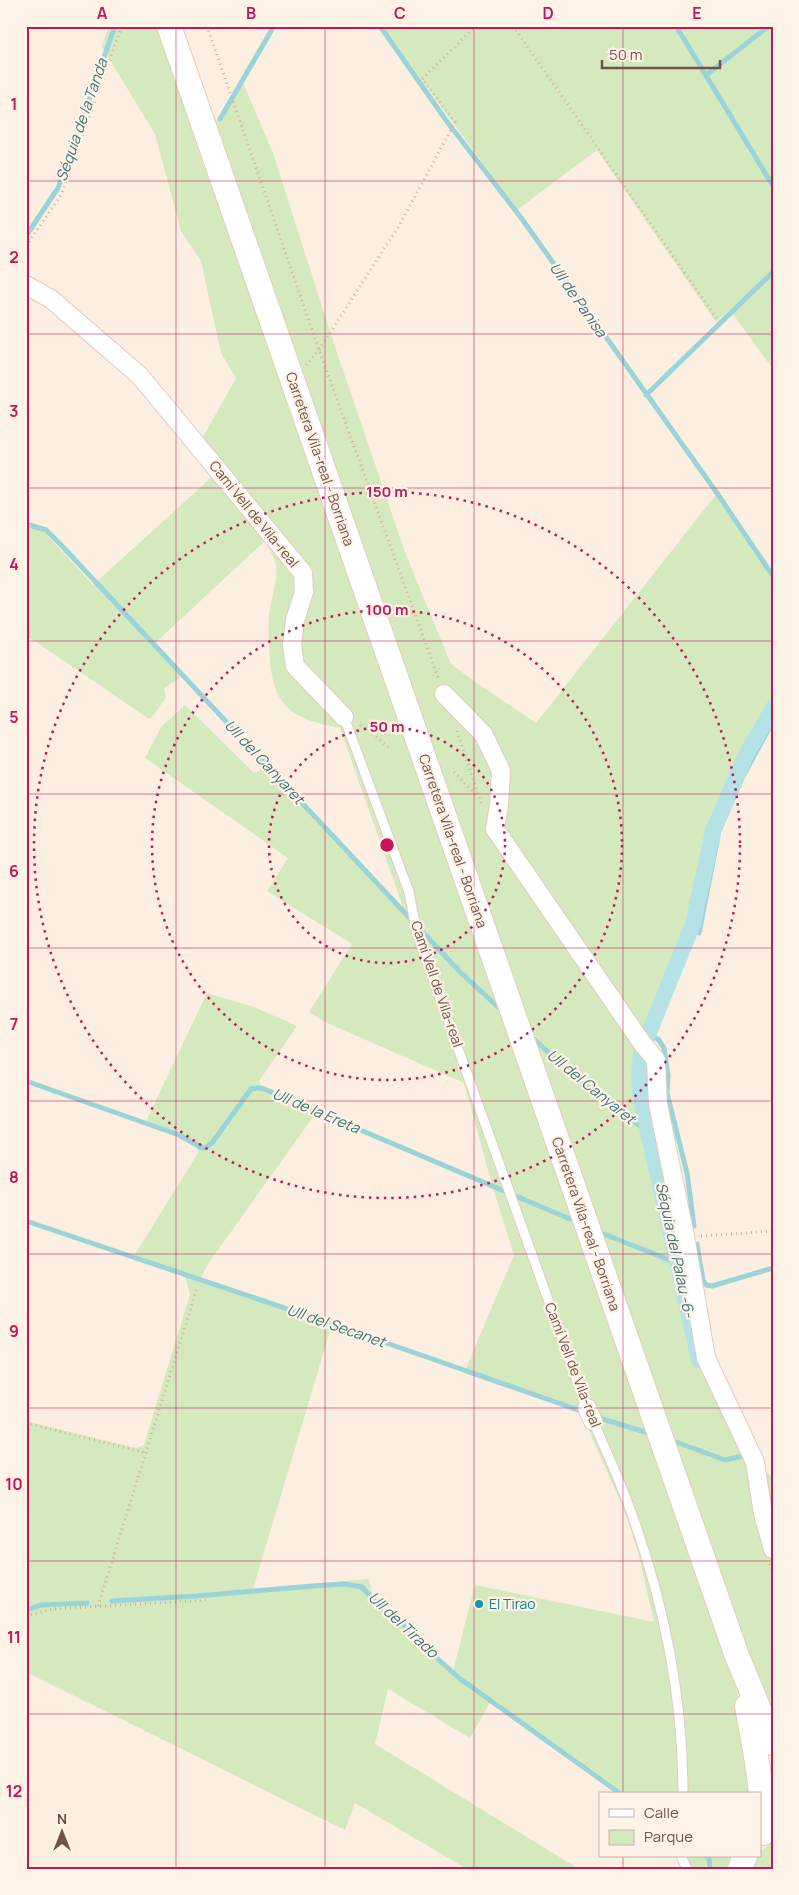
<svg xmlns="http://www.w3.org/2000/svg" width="799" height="1895" font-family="Manrope,sans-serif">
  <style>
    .green { fill: #d5e9bf }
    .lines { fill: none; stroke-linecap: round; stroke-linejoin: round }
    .stream { stroke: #9bd4d7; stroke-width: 5 }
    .canal { stroke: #b5e3e5; stroke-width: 16 }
    .lane-casing { stroke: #e2cbbf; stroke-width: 11 }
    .street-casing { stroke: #e2cbbf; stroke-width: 20 }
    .secondary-casing { stroke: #e7cbbc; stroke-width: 26 }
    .path { stroke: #d6ac9b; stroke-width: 3; stroke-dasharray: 1 4; stroke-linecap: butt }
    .lane { stroke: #fff; stroke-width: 9 }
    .street { stroke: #fff; stroke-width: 18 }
    .secondary { stroke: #fff; stroke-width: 24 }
    .grid { fill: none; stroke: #c2185b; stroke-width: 1; stroke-opacity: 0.55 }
    .ring { fill: none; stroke: #c2185b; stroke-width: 2.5; stroke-dasharray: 2.5 5 }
    .culture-dot { fill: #0f9aa8; stroke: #fff2e6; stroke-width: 2 }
    .labels { text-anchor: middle; stroke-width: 4.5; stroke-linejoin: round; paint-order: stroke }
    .street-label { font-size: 14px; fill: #725248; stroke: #fff2e6 }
    .culture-label { font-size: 14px; fill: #0d838f; stroke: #fff2e6; text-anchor: start }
    .water-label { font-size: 15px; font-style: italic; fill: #3c7578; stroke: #fff2e6 }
    .centre { fill: #c2185b; stroke: #fff2e6; stroke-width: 2.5 }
    .ring-label { font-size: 15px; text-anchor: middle; font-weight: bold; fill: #c2185b; stroke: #fff2e6; stroke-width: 4.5; stroke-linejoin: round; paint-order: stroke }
    .neatline { fill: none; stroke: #c2185b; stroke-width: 2 }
    .grid-label { font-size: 16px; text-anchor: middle; font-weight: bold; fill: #c2185b }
  </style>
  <rect width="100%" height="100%" fill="#fceee0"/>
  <g class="green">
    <path d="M109,26H157L204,167L242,268L729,1662L741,1707L758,1794H626L492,1699L470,1738L388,1689L375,1744L579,1869H467L355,1803L345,1830L26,1672V1421L136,1448L144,1445L190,1294L184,1273L134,1256L198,1153L196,1143L179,1133L146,1121L207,993L254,1007L297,1026L259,1081L260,1084L318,1110L210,1261L200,1279L332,1324L253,1589L369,1579L373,1598L401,1619L410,1633L453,1671L475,1585L654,1622L638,1552L625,1512L581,1413L464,1373L514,1255L493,1188L464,1083L325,1022L309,1012L352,944L267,891L288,858L145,758L161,727L185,705L254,773L259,771L264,761L403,907L340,728C294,719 273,709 270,658C269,644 268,629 269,615C271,599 278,582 276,565C275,558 268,548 265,541L154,644L183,676L164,688L166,698L152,717L149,719L26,635V526L36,528L45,533L93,585L225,465L202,439L236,378L221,353L201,261L181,231L155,134L102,47Z"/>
    <path d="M382,26H773V369L730,310L716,322L597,150L517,210Z"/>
    <path d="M241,78L273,153L332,338L406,555L451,664L474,681L536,723L718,492L773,573V704L749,745L712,830L692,924L647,1034L641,1074L650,1132L699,1358L742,1451L773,1478V1726L216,122Z"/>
    <path d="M773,1841V1869H751L757,1856H760V1852Z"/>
    <path d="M687,1856H733L729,1869H691Z"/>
  </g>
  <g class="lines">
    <g class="stream">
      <path d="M380,26L448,123L522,219L717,493L773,576"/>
      <path d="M676,26L773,186"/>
      <path d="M706,75L769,26"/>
      <path d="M220,119L274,26"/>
      <path d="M26,236L58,188L115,26"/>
      <path d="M646,395L773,272"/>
      <path d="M26,524L46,530L63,547L460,972L498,1007"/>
      <path d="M699,933L719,831L742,778L773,721"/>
      <path d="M648,1035L658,1039L664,1048L668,1076L667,1093L687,1173L694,1226"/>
      <path d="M535,1040L582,1083L648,1132"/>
      <path d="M26,1081L179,1135L200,1147L205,1148L212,1143L251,1089L257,1088L264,1089L570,1219"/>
      <path d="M26,1221L335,1325L584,1412"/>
      <path d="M604,1234L677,1263"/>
      <path d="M697,1244L703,1280L706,1285L712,1286L773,1268"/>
      <path d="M596,1417L645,1432"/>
      <path d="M676,1442L725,1460L743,1456"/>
      <path d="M112,1601L196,1596L313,1586L344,1584L362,1587L381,1608L401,1621L409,1633L459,1678L621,1794"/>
      <path d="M26,1610L41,1605L87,1603"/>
      <path d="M706,1856L709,1858L710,1869"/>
    </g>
    <g class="canal">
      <path d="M648,1035L693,924L713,831L745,757L773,708"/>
      <path d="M641,1054L639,1074L640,1093L648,1132L699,1360"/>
    </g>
    <defs>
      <g id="lane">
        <path d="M344,717L409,892L417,934L587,1408"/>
        <path d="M593,1421C606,1450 619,1479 630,1509C663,1599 683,1697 683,1794"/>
        <path d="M681,1856L687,1869"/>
      </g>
      <g id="street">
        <path d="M26,285L51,299L140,376L303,573L304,592L295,620L292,645L295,666L344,717"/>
        <path d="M444,694L484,735L501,771L499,805L495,829L642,1043L656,1060L658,1104L686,1241L706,1358L755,1462L763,1514L773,1549"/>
        <path d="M587,1408L593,1421"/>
      </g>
      <g id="secondary">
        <path d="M169,26L737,1656L773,1743"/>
        <path d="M747,1706C755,1750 763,1788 763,1833"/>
        <path d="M740,1869L745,1856"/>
      </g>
    </defs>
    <use href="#lane" class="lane-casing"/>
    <use href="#street" class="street-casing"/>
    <use href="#secondary" class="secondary-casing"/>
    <g class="path">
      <path d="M207,26L319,350L439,680"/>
      <path d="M513,26L717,319"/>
      <path d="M26,246L61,195L122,26"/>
      <path d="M306,365L319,350L400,224L455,122L422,79L476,26"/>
      <path d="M360,725L368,730L391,749"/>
      <path d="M457,731L482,806"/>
      <path d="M454,772L478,797"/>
      <path d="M701,1236L773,1231"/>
      <path d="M26,1423L146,1453"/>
      <path d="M770,1564L773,1573"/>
      <path d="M98,1606L197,1288"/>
      <path d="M26,1616L53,1609L208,1600"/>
    </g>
    <use href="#lane" class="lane"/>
    <use href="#street" class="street"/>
    <use href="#secondary" class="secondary"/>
  </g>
  <path class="grid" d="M176,26V1869M325,26V1869M474,26V1869M623,26V1794M26,181H773M26,334H773M26,488H773M26,641H773M26,794H773M26,948H773M26,1101H773M26,1254H773M26,1408H773M26,1561H773M26,1714H773M623,1856V1869"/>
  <g class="ring">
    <circle cx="387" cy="845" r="118"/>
    <circle cx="387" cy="845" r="235"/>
    <circle cx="387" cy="845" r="353"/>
  </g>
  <circle class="culture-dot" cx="479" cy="1604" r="5"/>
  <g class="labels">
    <g class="street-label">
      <text transform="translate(320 459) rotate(71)" y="5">Carretera Vila-real - Borriana</text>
      <text transform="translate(254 514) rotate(51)" y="5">Camí Vell de Vila-real</text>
      <text transform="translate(453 841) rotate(71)" y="5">Carretera Vila-real - Borriana</text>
      <text transform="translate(437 984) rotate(71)" y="5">Camí Vell de Vila-real</text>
      <text transform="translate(586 1224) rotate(71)" y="5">Carretera Vila-real - Borriana</text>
      <text transform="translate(573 1365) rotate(69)" y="5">Camí Vell de Vila-real</text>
    </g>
    <g class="culture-label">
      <text x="489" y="1609">El Tirao</text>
    </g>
    <g class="water-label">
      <text transform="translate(82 120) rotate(-71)" y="5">Séquia de la Tanda</text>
      <text transform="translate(578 300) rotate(55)" y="5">Ull de Panisa</text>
      <text transform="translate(264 762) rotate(47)" y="5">Ull del Canyaret</text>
      <text transform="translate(591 1087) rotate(39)" y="5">Ull del Canyaret</text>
      <text transform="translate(316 1111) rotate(23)" y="5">Ull de la Ereta</text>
      <text transform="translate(675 1250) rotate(78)" y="5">Séquia del Palau -6-</text>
      <text transform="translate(336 1326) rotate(19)" y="5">Ull del Secanet</text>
      <text transform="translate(403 1625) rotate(43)" y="5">Ull del Tirado</text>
    </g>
  </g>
  <circle cx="387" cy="845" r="8" class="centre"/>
  <g class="ring-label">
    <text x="387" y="497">150 m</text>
    <text x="387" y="615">100 m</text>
    <text x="387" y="732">50 m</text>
  </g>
  <rect width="799" height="1895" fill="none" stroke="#fff2e6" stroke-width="55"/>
  <rect x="599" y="1792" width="162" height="65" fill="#fff2e6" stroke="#c7b2a7"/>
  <rect x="609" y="1809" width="25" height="8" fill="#ffffff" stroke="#c7b2a7"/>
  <text x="644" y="1818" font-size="15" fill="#725248">Calle</text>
  <rect x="609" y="1830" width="25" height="15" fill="#d5e9bf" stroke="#c7b2a7"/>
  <text x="644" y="1842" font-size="15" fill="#725248">Parque</text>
  <g transform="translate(62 1832)" stroke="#fff2e6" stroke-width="4" paint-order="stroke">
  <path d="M0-4L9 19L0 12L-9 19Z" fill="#725248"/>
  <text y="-8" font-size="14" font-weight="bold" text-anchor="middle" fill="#725248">N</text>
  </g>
  <path d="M602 60v8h118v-8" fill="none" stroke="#725248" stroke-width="2.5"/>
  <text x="609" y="60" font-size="15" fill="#725248" stroke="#fff2e6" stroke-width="4" paint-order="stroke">50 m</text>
  <rect x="28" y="28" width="744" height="1840" class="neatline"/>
  <g class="grid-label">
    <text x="102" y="19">A</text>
    <text x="251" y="19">B</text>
    <text x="400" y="19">C</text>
    <text x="548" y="19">D</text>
    <text x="697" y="19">E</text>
    <text x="14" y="110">1</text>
    <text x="14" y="263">2</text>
    <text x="14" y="417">3</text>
    <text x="14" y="570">4</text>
    <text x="14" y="723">5</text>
    <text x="14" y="877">6</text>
    <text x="14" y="1030">7</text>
    <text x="14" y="1183">8</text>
    <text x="14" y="1337">9</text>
    <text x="14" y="1490">10</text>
    <text x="14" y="1643">11</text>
    <text x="14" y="1797">12</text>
  </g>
</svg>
